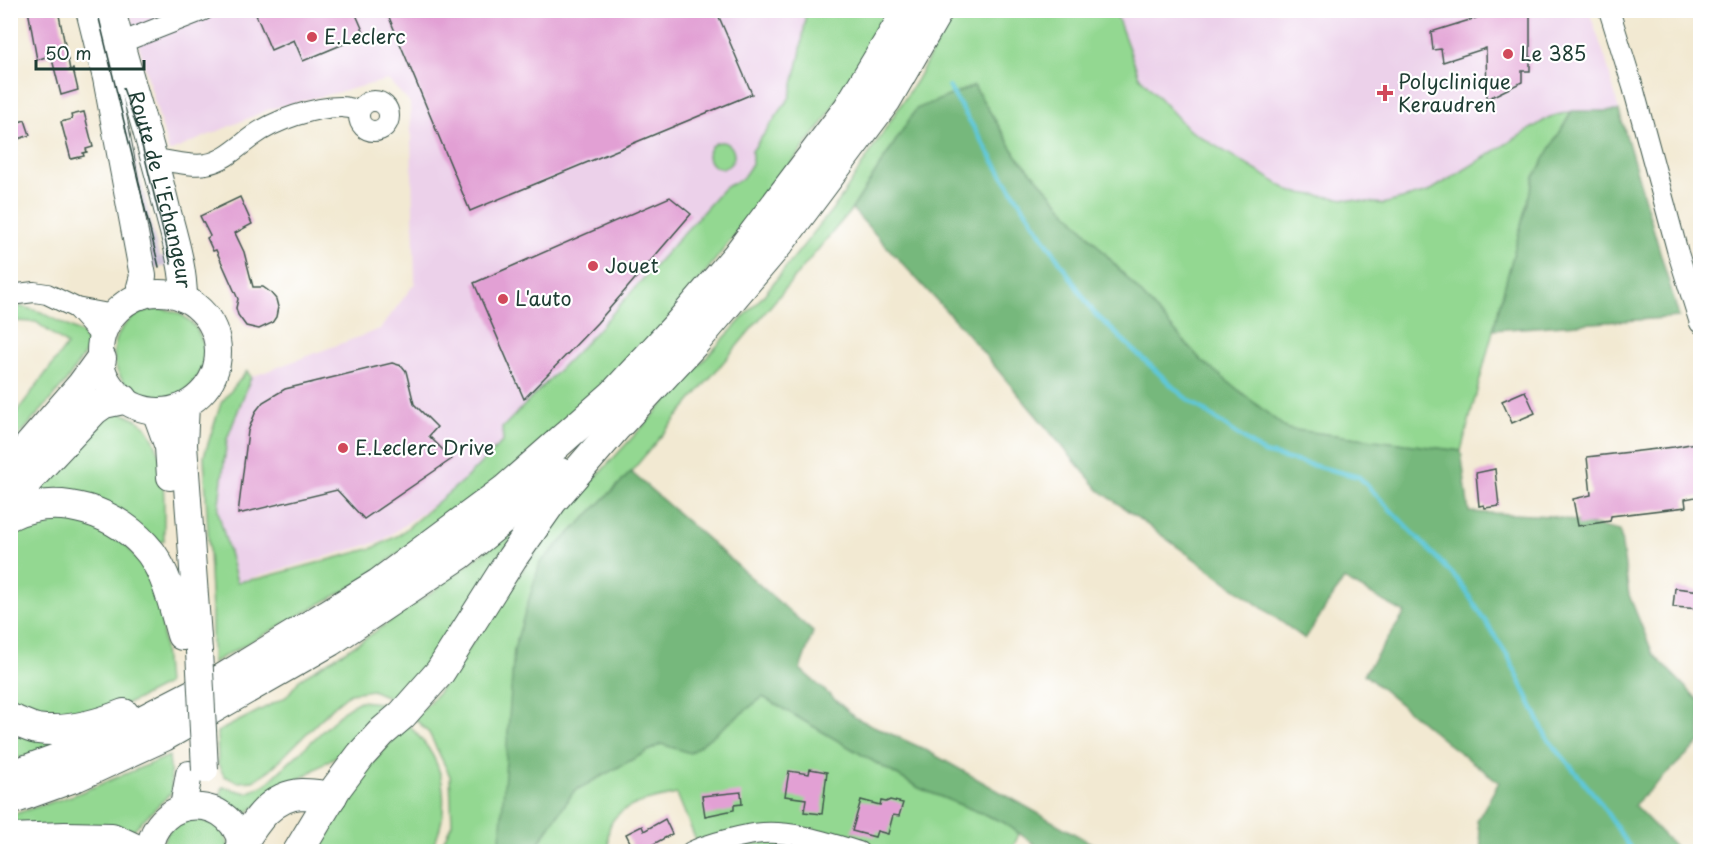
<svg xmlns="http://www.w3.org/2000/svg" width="1711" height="862" font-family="'Playpen Sans',sans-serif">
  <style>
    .built { fill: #ecd1ea }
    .industrial { fill: #cbbfd5; fill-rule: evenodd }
    .green { fill: #93d891; stroke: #598a62; stroke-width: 1.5 }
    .forest { fill: #76b87b; stroke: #4a7a58; stroke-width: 1.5 }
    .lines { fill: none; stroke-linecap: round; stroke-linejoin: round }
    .stream { stroke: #5ec8d9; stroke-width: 4.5 }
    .building { fill: #e2a0d4 }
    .minor-casing { stroke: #3f574c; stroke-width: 22 }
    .major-casing { stroke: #3f574c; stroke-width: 28 }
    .highway-casing { stroke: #3f574c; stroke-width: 32 }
    .minor { stroke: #fff; stroke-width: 20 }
    .major { stroke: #fff; stroke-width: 26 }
    .highway { stroke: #fff; stroke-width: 30 }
    .tram { stroke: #1f3d34; stroke-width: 1.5 }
    .major-bridge-casing { stroke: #3f574c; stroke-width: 28; stroke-linecap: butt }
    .major-bridge { stroke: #fff; stroke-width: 26 }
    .poi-dot { fill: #d1495b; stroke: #fff; stroke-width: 2 }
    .labels { text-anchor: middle; stroke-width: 4.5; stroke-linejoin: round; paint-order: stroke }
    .poi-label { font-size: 20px; fill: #1f3d34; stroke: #fff; text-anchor: start }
    .street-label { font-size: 20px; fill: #1f3d34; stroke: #fff }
  </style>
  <rect width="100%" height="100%" fill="#fff"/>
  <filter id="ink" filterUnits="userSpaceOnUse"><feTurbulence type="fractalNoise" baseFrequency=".0167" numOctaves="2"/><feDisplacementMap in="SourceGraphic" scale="12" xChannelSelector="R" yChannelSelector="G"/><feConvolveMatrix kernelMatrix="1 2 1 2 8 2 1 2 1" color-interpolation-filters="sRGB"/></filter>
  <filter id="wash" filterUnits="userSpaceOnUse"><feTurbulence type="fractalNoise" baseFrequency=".008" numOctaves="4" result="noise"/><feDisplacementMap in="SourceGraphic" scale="24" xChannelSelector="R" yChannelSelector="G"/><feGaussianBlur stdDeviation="1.35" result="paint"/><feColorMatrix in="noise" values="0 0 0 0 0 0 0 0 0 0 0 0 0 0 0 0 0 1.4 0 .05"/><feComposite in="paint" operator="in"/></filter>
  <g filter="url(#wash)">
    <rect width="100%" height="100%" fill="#f2e9d2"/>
    <g class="built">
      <path d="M129,11H815L777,140L504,455L382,541L237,582L218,511L227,439L251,377L380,329L415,283L410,103L388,80L270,109L169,152Z"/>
      <path d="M1115,11H1589L1606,60L1619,111H1572L1550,117L1428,192L1383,204L1292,192L1189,130L1139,76Z"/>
    </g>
    <path class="industrial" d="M92,11H106L118,59L138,118L174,265L150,269L134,185ZM115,72L134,125L166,256L159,257Z"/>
    <g class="green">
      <path d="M805,11H892L823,123L661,329L522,462L357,584L212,663V611L204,456L221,403L247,371L251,377L227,439L218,511L237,582L261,578L373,548L399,535L466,478L503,441L502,428L594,334L724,188L742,179L752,164V151L790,97L800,55L805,22Z"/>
      <path d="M955,11H1115L1139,76L1189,130L1292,192L1383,204L1428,192L1550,117L1572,111L1534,177L1461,451L1287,429L1201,360L1017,156L974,86L916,109L852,209L631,472L540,563L500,841L494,851H438L452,824L450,776L429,733L414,718L437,694L560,516L763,296L839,201L916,81Z"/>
      <circle cx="721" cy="155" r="13"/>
      <path d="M19,306L41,312L83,334L88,349L65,383L11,445L10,421L67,345L36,322L11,321V308Z"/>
      <circle cx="159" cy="354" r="45"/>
      <path d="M120,412C128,416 140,420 145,426C169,453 163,507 164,541L154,544L21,499L99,418Z"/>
      <path d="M45,513L94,522L124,542L148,573L161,612L167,684L134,701L87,716L48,719L11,709L10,522Z"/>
      <path d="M527,519L404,704L372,690L350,693L334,706L271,769L253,781L238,782L224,776L218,764L217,732L286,697L301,678L360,642L439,587Z"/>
      <path d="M763,697L919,788L1003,822L1019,834L1011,852L890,851L840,837L697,843L677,794C645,801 596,807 611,851L533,852L574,791L661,744L690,753Z"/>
      <path d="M360,701L381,703L394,712C348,754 298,777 248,812L231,806L220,795L223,787L247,793L265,785L347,708Z"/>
      <path d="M407,723C414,731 422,739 428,748C448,777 449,822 429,851L310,852L337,804Z"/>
      <path d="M11,727L83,739L11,761Z"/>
      <path d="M169,756L172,792L129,834L11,833V815L74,795Z"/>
      <path d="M191,818C214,822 225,826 230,852H161C165,829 172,827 191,818Z"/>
      <path d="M769,841C786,842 807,841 822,851L718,852Z"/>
    </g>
    <g class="forest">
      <path d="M974,86L1017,156L1201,360L1287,429L1461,451L1469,512L1551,516L1620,531L1629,595L1653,654L1700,702V742L1634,805L1679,851H1483L1477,821L1499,782L1447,743L1364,674L1405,613L1344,579L1305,639L1099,490L964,330L852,209L916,109Z"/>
      <path d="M1572,111H1619L1679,317L1493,330L1534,177Z"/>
      <path d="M631,472L813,632L800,669L856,718L924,749L1105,851H1044L1003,822L919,788L763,697L690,753L661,744L574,791L533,851H494L500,841L514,649L540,563Z"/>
    </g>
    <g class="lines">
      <path class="stream" d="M949,87L1006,181L1094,313L1182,395L1264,453L1359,477L1460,582L1509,658L1547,738L1597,798L1633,852"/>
    </g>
    <g id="blocks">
      <g class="building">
        <path d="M28,10H58L70,70L73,69L78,90L61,95L51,55L37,60Z"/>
        <path d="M254,10H354L365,35L303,61L294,40L271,50Z"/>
        <path d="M386,10H716L752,94L470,211Z"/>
        <path d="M1488,10H1530V71H1522V82L1487,99L1486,48L1443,62L1441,49L1433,50L1431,32L1476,18Z"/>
        <path d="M84,112L93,147L86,149L87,152L83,153L84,156L71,159L61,122L72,119L71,115Z"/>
        <path d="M25,120L30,135L10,142V125Z"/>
        <path d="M240,197L252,224L235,233L244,252L253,287H263L270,292L276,299L278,307L276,317L272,323L259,329L246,326L238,315L236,308L238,299L216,250L213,251L207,238L210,236L200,216Z"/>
        <path d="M670,197L691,214L597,323L524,399L474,283Z"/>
        <path d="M392,363L402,366L406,371L414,404L437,427L429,436L452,459L364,519L337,490L238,514L248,431L256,411L263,402L285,389Z"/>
        <path d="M1525,391L1535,413L1512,423L1502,401Z"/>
        <path d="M1701,442V496L1685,499L1686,507L1611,516L1610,521L1578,526L1573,499L1591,495L1587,457L1674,447Z"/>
        <path d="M1495,469L1499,506L1485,508L1484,505L1479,506L1476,473Z"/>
        <path d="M1675,588L1701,591V609L1673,607Z"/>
        <path d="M810,769L827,772L822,814L804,812L806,799L785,796L789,771L809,774Z"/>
        <path d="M741,792L742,804L734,805V810L705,816L702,796Z"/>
        <path d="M861,800L880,805L881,801L886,802L890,800L903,803L899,816L893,815L888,834L877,831L875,837L852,831Z"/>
        <path d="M665,819L672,834L639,852H635L626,834L642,826L644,831Z"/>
      </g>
    </g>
  </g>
  <g filter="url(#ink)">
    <use href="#blocks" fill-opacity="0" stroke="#3f574c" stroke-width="1.5"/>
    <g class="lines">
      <defs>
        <g id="minor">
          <path d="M1609,10L1633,87L1678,253L1700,323"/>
          <path d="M120,43L204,10"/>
          <circle cx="374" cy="116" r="15"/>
          <path d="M155,159C170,161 192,167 206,164C225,161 239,146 253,136C275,120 314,107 341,107C347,107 353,109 359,110"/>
          <path d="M10,295L34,292L47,294L76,308L114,315"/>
          <path d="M76,308L102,337"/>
          <path d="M691,852C707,844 745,834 763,833C795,831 828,843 859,852"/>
        </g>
        <g id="major">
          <path d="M89,10L106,78L143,276L140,287L141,296"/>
          <path id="s1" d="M112,10C129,77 151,142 167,209C175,239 184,268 184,299"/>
          <circle cx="159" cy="352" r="59"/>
          <path d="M186,405L184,445L199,651"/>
          <path d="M155,411L168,447L170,477"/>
          <path d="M183,807L189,774"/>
          <path d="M149,852C155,791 238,792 242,852"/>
        </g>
        <g id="highway">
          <path d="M10,468L82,385L101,359"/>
          <path d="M10,499L94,410L104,403L123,399"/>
          <path d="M10,515C59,491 119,512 151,553C168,577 174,607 182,635"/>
          <path d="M10,719C19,722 28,727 37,729C66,733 97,725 124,714"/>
          <path d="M10,776L95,745L219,681L378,584L506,489L614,394L678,325L737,256L848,109L908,10"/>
          <path d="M10,800L77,776L164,736L330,641L459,555L560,473"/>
          <path d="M10,839L65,837L112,838L142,852"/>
          <path d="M241,845C255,822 272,795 302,794C312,794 322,796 332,796"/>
          <path d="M298,852L337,787L361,755L382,732L402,715L440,672L512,558L552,501L616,427L694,343L779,243L886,100L938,10"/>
        </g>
      </defs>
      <use href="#minor" class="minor-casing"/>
      <use href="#major" class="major-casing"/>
      <use href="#highway" class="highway-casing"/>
      <use href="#minor" class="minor"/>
      <use href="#major" class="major"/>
      <use href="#highway" class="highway"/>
      <g class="tram">
        <path d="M97,10L159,267"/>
        <path d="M123,88L139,133L171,264"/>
      </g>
      <defs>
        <path id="major-bridge" d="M199,651L205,770"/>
      </defs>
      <use href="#major-bridge" class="major-bridge-casing"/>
      <use href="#major-bridge" class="major-bridge"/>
    </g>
  </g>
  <g class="poi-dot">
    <circle cx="312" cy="37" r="6"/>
    <circle cx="1508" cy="54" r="6"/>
    <path d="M1382 84h6v6h6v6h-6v6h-6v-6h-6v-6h6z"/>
    <circle cx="593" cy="266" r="6"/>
    <circle cx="503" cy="299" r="6"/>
    <circle cx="343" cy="448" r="6"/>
  </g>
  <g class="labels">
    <g class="poi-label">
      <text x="324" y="44">E.Leclerc</text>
      <text x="1520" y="61">Le 385</text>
      <text x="1398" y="89">Polyclinique<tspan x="1398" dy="23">Keraudren</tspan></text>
      <text x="605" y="273">Jouet</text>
      <text x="515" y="306">L'auto</text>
      <text x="355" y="455">E.Leclerc Drive</text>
    </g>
    <g class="street-label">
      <text dy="7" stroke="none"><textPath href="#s1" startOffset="186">Route de L'Echangeur</textPath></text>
    </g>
  </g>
  <rect width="1711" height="862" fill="none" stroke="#fff" stroke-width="36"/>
  <path d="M36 60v9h108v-9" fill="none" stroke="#1f3d34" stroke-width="3"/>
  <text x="45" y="60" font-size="18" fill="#1f3d34" stroke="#ffffff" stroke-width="4.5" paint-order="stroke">50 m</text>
</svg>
